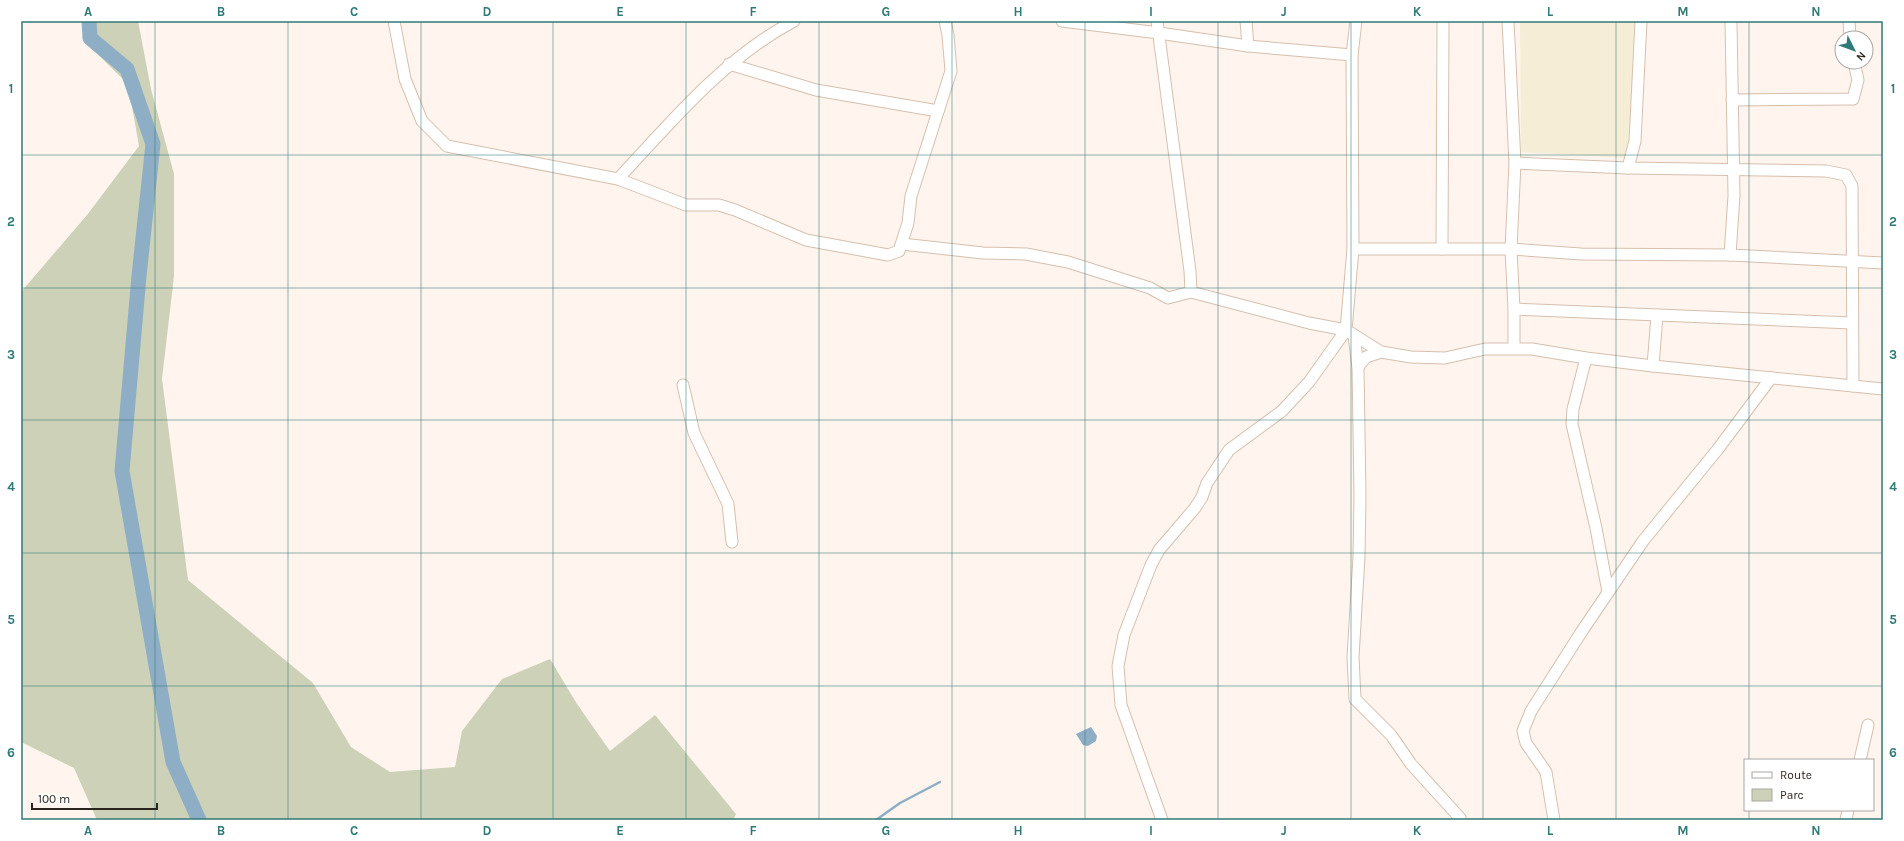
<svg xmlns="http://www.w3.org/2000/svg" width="1904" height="841" font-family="Karla,sans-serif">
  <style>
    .education { fill: #f6edd7 }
    .green { fill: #ccd1b7 }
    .water { fill: #8eaec5 }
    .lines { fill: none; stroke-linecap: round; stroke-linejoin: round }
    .stream { stroke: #8eaec5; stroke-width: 2.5 }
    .river { stroke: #8eaec5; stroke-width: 15 }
    .minor-casing { stroke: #d6bfae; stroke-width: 13 }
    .minor { stroke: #fff; stroke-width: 11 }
    .grid { fill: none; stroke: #307979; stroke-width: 1; stroke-opacity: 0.55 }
    .neatline { fill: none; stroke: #307979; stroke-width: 1.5 }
    .grid-label { font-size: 13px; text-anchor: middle; font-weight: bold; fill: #307979 }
  </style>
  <rect width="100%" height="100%" fill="#fff5ee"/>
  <path class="education" d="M1637,21L1627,158L1521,152L1520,22Z"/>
  <path class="green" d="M84,21H138L151,89L174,174V276L162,379L188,580L313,683L351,747L390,772L455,767L462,731L502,679L550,659L577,704L610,751L655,715L736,814L733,820H97L74,768L21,742V292L87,215L139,146L128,84L84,41Z"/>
  <path class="water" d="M1091,727L1097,736L1096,741L1088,746L1083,745L1076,734Z"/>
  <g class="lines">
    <path class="stream" d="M876,820L900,803L940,782"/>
    <path class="river" d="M89,21L90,38L127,69L153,144L139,276L122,471L173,762L199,820"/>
    <defs>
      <g id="minor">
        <path d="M394,21L405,79L422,121L447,146L618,179L686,205H719L735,210L806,240L888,255L899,251L908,223L911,196L951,71L948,35L945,21"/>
        <path d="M1062,21L1159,33L1248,46L1352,55"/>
        <path d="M1157,21L1190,271L1191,292"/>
        <path d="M1246,21L1248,46"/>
        <path d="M1508,21L1515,163L1511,249L1514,309V348"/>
        <path d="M1849,21L1850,38"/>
        <path d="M729,64L816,90L938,111"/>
        <path d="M1732,100L1853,99L1858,80L1854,62"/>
        <path d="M1515,163L1628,168L1826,171L1846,175L1852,186L1853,386"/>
        <path d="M1628,168L1635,141L1641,21"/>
        <path d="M618,179C672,121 724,58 794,21"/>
        <path d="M902,244L983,253L1026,254L1068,262L1150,288L1168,298L1191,292L1309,323L1346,330L1381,352L1411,357L1445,358L1485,349H1532L1586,358L1653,366L1883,389"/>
        <path d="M1353,249H1511L1581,254L1730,255L1883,263"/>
        <path d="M1442,249L1443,21"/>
        <path d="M1730,255L1734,196L1731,21"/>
        <path d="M1514,309L1852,323"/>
        <path d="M1354,336L1358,367"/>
        <path d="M1381,352L1366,357L1358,367L1360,496L1359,557L1353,657L1355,699L1391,735L1411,764L1460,818L1459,820"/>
        <path d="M1586,358L1573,409L1572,424L1596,528L1608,592"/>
        <path d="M1653,366L1657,315"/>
        <path d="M683,385L694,433L728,504L732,542"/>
        <path d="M1860,760L1868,725"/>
        <path d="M1162,820L1121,705L1118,666L1124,635L1151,565L1159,550L1195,508L1202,497L1207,483L1229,450L1282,411L1309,382L1346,330L1353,249L1352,55L1356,21"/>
        <path d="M1554,820L1546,772L1526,743L1523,731L1531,711L1582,631L1643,541L1718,449L1771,378"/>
        <path d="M1846,820L1848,810"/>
      </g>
    </defs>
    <use href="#minor" class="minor-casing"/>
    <use href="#minor" class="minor"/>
  </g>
  <path class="grid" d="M155,21V820M288,21V820M421,21V820M553,21V820M686,21V820M819,21V820M952,21V820M1085,21V820M1218,21V820M1351,21V820M1483,21V820M1616,21V820M1749,21V760M21,155H1883M21,288H1883M21,420H1883M21,553H1883M21,686H1883M1749,810V820"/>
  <rect width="1904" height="841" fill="none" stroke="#ffffff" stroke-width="44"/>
  <rect x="1744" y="759" width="130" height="52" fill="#ffffff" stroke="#aaa7a5"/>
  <rect x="1752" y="772" width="20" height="6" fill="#ffffff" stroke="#aaa7a5"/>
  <text x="1780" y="779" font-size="12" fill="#2b231d">Route</text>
  <rect x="1752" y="789" width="20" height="12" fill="#ccd1b7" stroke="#aaa7a5"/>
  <text x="1780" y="799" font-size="12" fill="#2b231d">Parc</text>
  <g transform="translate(1854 50) rotate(132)"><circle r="19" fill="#ffffff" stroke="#aaa7a5"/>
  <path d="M0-3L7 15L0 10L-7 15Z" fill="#307979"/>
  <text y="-6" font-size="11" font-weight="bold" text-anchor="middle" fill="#2b231d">N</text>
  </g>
  <path d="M32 803v6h125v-6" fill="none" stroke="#2b231d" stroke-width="2"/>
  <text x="38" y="803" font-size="12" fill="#2b231d" stroke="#ffffff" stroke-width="3" paint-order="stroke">100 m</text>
  <rect x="22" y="22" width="1860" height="797" class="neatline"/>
  <g class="grid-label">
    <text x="88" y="16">A</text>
    <text x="221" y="16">B</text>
    <text x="354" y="16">C</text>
    <text x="487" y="16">D</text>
    <text x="620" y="16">E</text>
    <text x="753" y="16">F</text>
    <text x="886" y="16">G</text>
    <text x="1018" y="16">H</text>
    <text x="1151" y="16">I</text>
    <text x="1284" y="16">J</text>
    <text x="1417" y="16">K</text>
    <text x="1550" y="16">L</text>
    <text x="1683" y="16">M</text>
    <text x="1816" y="16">N</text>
    <text x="11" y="93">1</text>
    <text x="1893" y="93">1</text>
    <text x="11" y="226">2</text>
    <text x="1893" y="226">2</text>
    <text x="11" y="359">3</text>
    <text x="1893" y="359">3</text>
    <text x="11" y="491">4</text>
    <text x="1893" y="491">4</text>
    <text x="11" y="624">5</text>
    <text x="1893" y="624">5</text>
    <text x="11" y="757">6</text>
    <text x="1893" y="757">6</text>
    <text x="88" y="835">A</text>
    <text x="221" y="835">B</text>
    <text x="354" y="835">C</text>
    <text x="487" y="835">D</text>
    <text x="620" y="835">E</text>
    <text x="753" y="835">F</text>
    <text x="886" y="835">G</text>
    <text x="1018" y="835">H</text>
    <text x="1151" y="835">I</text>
    <text x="1284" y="835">J</text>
    <text x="1417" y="835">K</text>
    <text x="1550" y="835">L</text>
    <text x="1683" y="835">M</text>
    <text x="1816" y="835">N</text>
  </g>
</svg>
